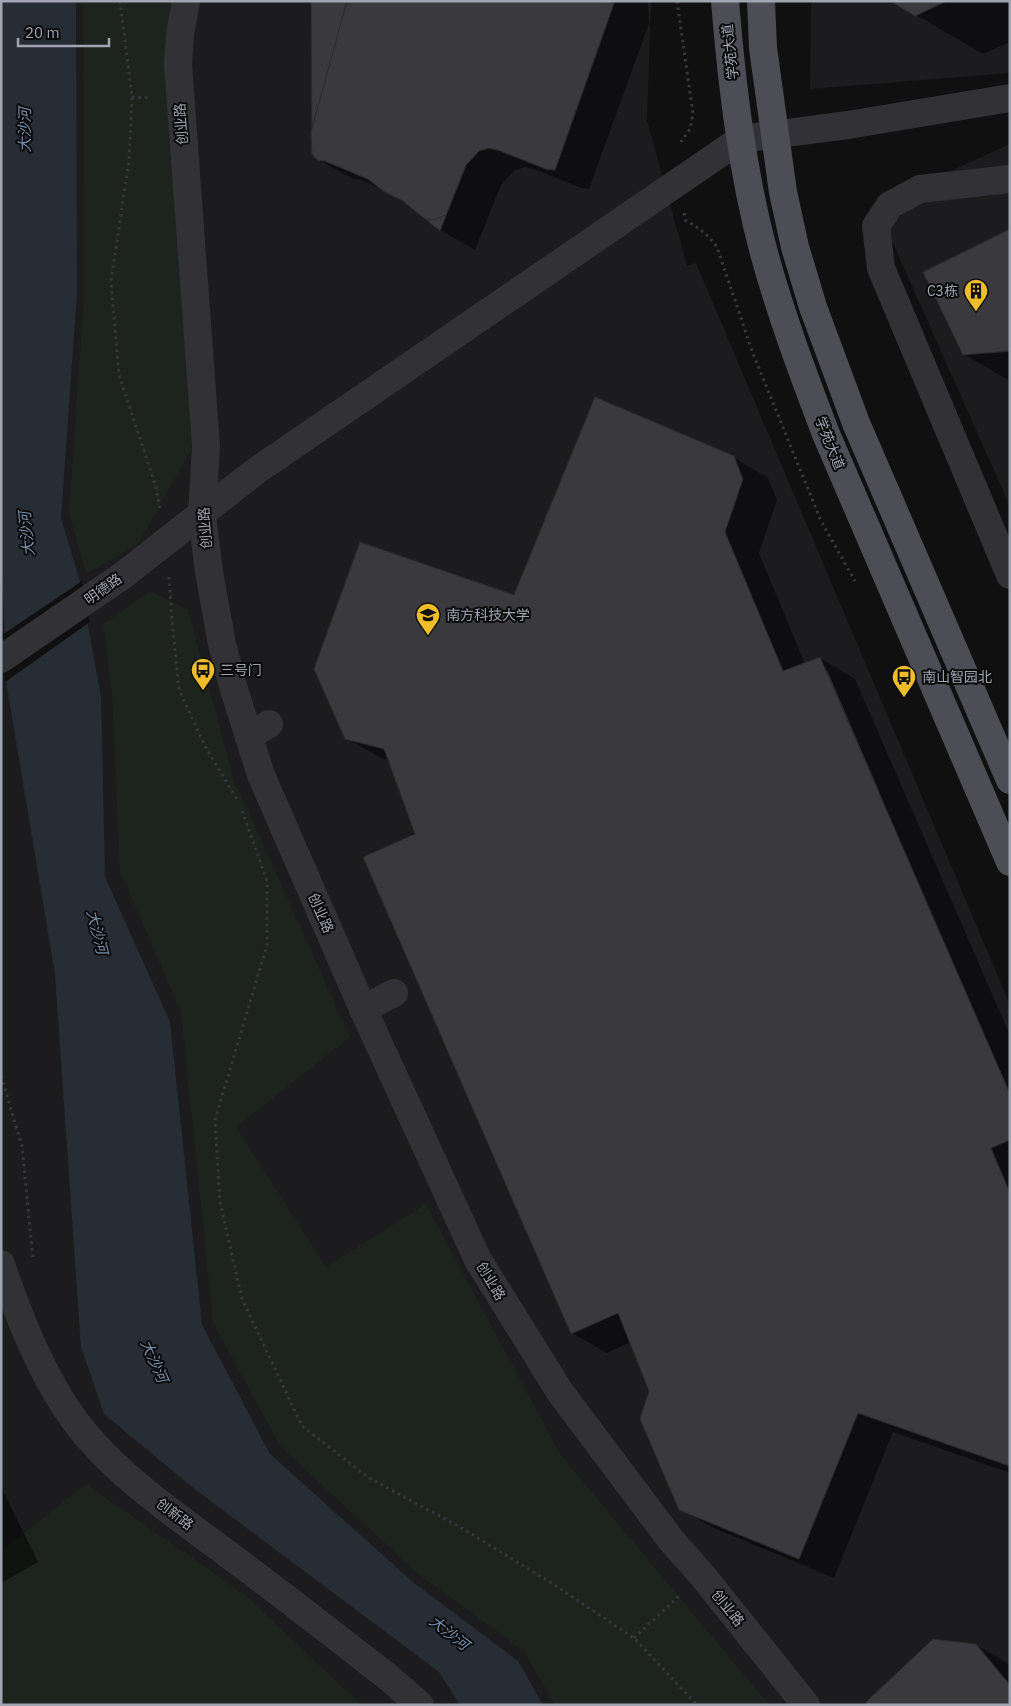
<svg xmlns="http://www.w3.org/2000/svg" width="1011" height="1706" font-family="'IBM Plex Sans','Noto Sans SC',sans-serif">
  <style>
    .built { fill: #1c1c1e }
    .green { fill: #1c241d }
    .water { fill: #272d34 }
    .pier { fill: #101011 }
    .shadow { fill: #0007 }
    .building { fill: #3a3a3e; stroke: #2a2a2d }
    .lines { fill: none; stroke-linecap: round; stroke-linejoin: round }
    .path { stroke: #37383d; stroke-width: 3; stroke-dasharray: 2.5 4; stroke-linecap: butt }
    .minor { stroke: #313136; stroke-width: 28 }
    .major { stroke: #4d4e55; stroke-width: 28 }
    .labels { text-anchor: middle; stroke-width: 4; stroke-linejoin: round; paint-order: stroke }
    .street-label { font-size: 14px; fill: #a1a5b2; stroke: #0b0b0c }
    .poi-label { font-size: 14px; fill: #a1a5b2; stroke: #0b0b0c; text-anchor: start }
    .water-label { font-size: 15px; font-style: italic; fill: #7790ae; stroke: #0b0b0c }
  </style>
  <rect width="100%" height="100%" fill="#101011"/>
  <g class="built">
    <path d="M1,1H651L647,120L687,266L696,263L1010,1005V1705H1Z"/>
    <path d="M811,1H1010V73L810,89Z"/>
    <path d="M1010,144V506L876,205Z"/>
  </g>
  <g class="green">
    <path d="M83,1H174L165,44L192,448L138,544L86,574L69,513L84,293Z"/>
    <path d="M150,591L188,610L234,780L350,1037L236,1127L326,1267L426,1204L560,1454L769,1705H555L524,1651L418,1574L280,1446L213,1322L181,1012L120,871L112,695L103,624Z"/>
    <path d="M86,1484L244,1594L362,1705H1V1548L10,1544Z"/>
  </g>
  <path class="water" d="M1,1H76L77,292L61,518L80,582L101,697L105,877L170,1022L202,1325L270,1454L414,1583L518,1661L543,1705H460L439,1672L192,1487L104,1414L81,1347L55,974L7,687L1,554Z"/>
  <path class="pier" d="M82,581L90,622L5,682L2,635Z"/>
  <g class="shadow">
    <path d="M312,1H648L649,24L589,189L581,188L534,169L525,167L514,171L501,185L475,250L440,230L409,204L385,190L361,180L353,179L318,159Z"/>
    <path d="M892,1H1010V42L983,54Z"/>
    <path d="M1010,230V381L963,354Z"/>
    <path d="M733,457L768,478L777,500L759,553L805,664L820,658L855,679L1010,1035V1473L893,1432L834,1578L716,1529L680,1509L651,1391L631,1342L607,1353L572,1333L416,835L389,760L381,758L346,738L515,597Z"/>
    <path d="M1,1487L38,1562L1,1583Z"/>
    <path d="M976,1645L1010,1665V1705Z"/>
  </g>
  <g class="building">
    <path d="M311,1H614V3L555,170L546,169L498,150L489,148L479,151L466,165L440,231L403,201L385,192L368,179L325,161L317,160L312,154Z"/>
    <path d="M347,1H603L614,3L555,170L546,169L498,150L489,148L479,151L466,165L446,215L433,220L425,219L403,201L385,192L368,179L325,161L317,160L312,154L311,132Z"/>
    <path d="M890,1H947L915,16Z"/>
    <path d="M1010,229V351L963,355L923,272Z"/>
    <path d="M595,397L734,456L706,554L761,700L827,671L879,792L833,812L905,989L954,967L1010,1094V1122L933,1154L987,1297L1010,1305V1466L858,1413L799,1559L679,1510L713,1397L658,1261L558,1303L478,1119L533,1091L470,941L411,966L371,874L479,826L433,712L314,669L360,542L514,595Z"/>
    <path d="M595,397L734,456L743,479L725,532L783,671L820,657L1010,1094V1140L991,1148L1010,1193V1466L858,1413L799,1559L679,1510L640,1419L649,1391L618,1313L571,1334L363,857L415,834L384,749L345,739L314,669L360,542L514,595Z"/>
    <path d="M933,1639L976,1644L1010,1685V1705H868L866,1702Z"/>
  </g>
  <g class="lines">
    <g class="path">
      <path d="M120,1L132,97L129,161L111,281L119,375L156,487L160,509"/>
      <path d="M677,1L693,114L690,129L681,142"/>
      <path d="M132,97L151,98"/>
      <path d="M684,213L686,221C700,228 708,235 717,247L752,351L821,521L855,581"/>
      <path d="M169,577L172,619L179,690L205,746L238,801"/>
      <path d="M242,811L267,881V945L215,1120L220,1202L242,1299L302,1426L369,1478L460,1527L553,1584L634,1638L697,1705"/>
      <path d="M1,1076L22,1146L33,1259"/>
      <path d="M634,1638L681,1594"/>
    </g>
    <g class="minor">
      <path d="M186,1L180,34L178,64L206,446L202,515L209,572L222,644L232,683L261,775L363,1009L478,1260L560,1392L671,1540L702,1575L806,1705"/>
      <path d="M1010,179L920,189L890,205L876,226L881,268L1010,575"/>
      <path d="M1,659L122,576L256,471L741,139L848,125L1010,98"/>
      <path d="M249,736L269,724"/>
      <path d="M363,1009L394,993"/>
      <path d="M1,1264C20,1321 47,1390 87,1436C127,1483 180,1518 229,1555C283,1595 335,1636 388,1677L420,1705"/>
    </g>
    <g class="major">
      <path d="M725,1C732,86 742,171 764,253C781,315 803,374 826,434L1010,862"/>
      <path d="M761,1L763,48L783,192L795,247L813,307L856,423L1010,780"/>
    </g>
  </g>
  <defs>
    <symbol id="building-pin" viewBox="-11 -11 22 30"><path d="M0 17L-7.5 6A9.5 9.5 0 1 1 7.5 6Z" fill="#efbc2a" stroke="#0b0b0c"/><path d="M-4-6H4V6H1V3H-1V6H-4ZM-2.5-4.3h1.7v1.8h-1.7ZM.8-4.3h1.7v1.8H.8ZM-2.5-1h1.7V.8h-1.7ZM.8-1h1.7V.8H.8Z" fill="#111"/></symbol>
    <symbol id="university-pin" viewBox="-11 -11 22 30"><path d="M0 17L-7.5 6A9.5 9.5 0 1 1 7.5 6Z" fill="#efbc2a" stroke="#0b0b0c"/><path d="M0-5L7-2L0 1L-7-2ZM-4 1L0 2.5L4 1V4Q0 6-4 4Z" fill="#111"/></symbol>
    <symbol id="bus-pin" viewBox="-11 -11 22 30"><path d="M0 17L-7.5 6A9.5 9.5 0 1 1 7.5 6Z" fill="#efbc2a" stroke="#0b0b0c"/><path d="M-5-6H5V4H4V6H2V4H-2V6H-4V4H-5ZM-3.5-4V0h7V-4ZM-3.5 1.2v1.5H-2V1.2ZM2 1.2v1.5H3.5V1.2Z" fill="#111"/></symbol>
  </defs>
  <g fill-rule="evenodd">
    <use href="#building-pin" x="962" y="277" width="28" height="38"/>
    <use href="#university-pin" x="414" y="601" width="28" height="38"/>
    <use href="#bus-pin" x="189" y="656" width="28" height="38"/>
    <use href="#bus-pin" x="890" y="663" width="28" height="38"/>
  </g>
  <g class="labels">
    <g class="street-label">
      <text transform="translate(730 52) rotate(-96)" y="5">学苑大道</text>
      <text transform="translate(181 124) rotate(-94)" y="5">创业路</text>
      <text transform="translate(830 443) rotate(68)" y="5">学苑大道</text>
      <text transform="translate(205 528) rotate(-94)" y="5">创业路</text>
      <text transform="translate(103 589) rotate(-35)" y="5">明德路</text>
      <text transform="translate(321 913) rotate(66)" y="5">创业路</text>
      <text transform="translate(491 1281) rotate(59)" y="5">创业路</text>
      <text transform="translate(175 1514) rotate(37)" y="5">创新路</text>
      <text transform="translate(728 1608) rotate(51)" y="5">创业路</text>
    </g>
    <g class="poi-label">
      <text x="958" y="296" text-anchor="end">C3栋</text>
      <text x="446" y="620">南方科技大学</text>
      <text x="220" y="675">三号门</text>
      <text x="922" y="682">南山智园北</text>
    </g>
    <g class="water-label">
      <text transform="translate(25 130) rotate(-90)" y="5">大沙河</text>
      <text transform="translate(27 534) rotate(-96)" y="5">大沙河</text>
      <text transform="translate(97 932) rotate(76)" y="5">大沙河</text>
      <text transform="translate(154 1361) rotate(66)" y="5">大沙河</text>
      <text transform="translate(449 1633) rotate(38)" y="5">大沙河</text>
    </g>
  </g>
  <rect width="1011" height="1706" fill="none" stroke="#a1a5b2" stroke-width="5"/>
  <path d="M18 38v8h91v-8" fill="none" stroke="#a1a5b2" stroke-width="2.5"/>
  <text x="25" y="38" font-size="15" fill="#a1a5b2" stroke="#0b0b0c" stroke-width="4" paint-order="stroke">20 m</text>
</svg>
